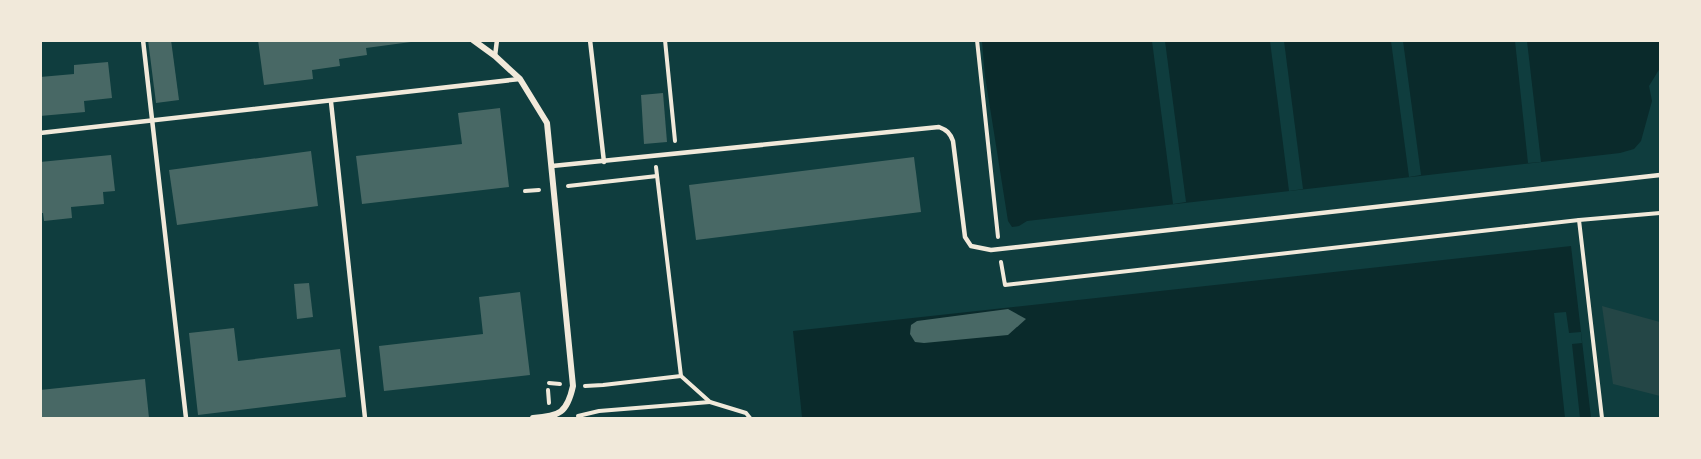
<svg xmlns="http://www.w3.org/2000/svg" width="1701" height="459" font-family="'Source Sans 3',sans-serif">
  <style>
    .green { fill: #244646 }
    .water { fill: #0a2a2b }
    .pier { fill: #0f3d3e }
    .building { fill: #486865 }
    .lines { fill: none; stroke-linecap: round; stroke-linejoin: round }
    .path { stroke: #f1e9da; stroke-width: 4 }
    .service { stroke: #f1e9da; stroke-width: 4.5 }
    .minor { stroke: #f1e9da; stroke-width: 6 }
  </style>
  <rect width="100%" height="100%" fill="#0f3d3e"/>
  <path class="green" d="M1602,306L1660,322V396L1613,384Z"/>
  <g class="water">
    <path d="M1660,40V68L1649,86L1652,101L1641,141L1634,149L1620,153L1027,221L1019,226L1012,227L1008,221L985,76L982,41Z"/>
    <path d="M1571,246L1591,418H804L802,417L793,331Z"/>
  </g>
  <g class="pier">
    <path d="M1152,41H1165L1186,202L1173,204Z"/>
    <path d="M1270,41H1284L1303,189L1289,191Z"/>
    <path d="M1391,41H1403L1421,175L1409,177Z"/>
    <path d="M1515,41H1527L1541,162L1528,163Z"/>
    <path d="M1566,312L1569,333L1581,332L1582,343L1572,344L1580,418H1565L1554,313Z"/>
  </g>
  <g class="building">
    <path d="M148,40H171L179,100L156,103Z"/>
    <path d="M258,40H411V42L366,48L367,55L339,59L340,66L312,70L313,79L264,85Z"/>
    <path d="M108,62L112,98L84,101L85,112L40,116V77L74,74V65Z"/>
    <path d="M663,93L667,142L644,144L641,95Z"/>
    <path d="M500,108L509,187L362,204L356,156L462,144L458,113Z"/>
    <path d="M311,151L318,206L177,225L169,170Z"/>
    <path d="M111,155L115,191L103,192L104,204L71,207L72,218L44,221L43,213H40V162Z"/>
    <path d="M914,157L921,212L696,240L689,185Z"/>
    <path d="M309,283L313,317L297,319L294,284Z"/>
    <path d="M520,292L530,375L384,391L379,346L483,334L479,297Z"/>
    <path d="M1008,309L1026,319L1008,335L924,343L915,342L910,334L911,325L917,321Z"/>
    <path d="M234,328L238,361L340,349L346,397L198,415L189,333Z"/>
    <path d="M145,379L149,418H40V390Z"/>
  </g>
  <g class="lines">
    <g class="path">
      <path d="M665,40L675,141"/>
      <path d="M977,40L998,237"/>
      <path d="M656,167L681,376L710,402L746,413L750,418"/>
      <path d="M568,186L657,176"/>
      <path d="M525,191L539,190"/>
      <path d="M1579,220L1602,418"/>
      <path d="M1001,262L1005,285L1579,220L1660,213"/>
      <path d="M549,383L560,384"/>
      <path d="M585,386L603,385L681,376"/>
      <path d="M548,390L549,403"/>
      <path d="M578,416L599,411L710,402"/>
    </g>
    <g class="service">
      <path d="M143,40L186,418"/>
      <path d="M590,40L604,162"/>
      <path d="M495,56L497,40"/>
      <path d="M331,102L365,418"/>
      <path d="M40,133L520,79"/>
      <path d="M552,166L939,127C947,130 950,133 953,141L965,237L971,246L991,250L1660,175"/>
    </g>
    <path class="minor" d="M473,40L495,56L520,79L547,123L573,386C567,413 560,416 533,418"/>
  </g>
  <rect width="1701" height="459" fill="none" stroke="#f1e9da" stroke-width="84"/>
</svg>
